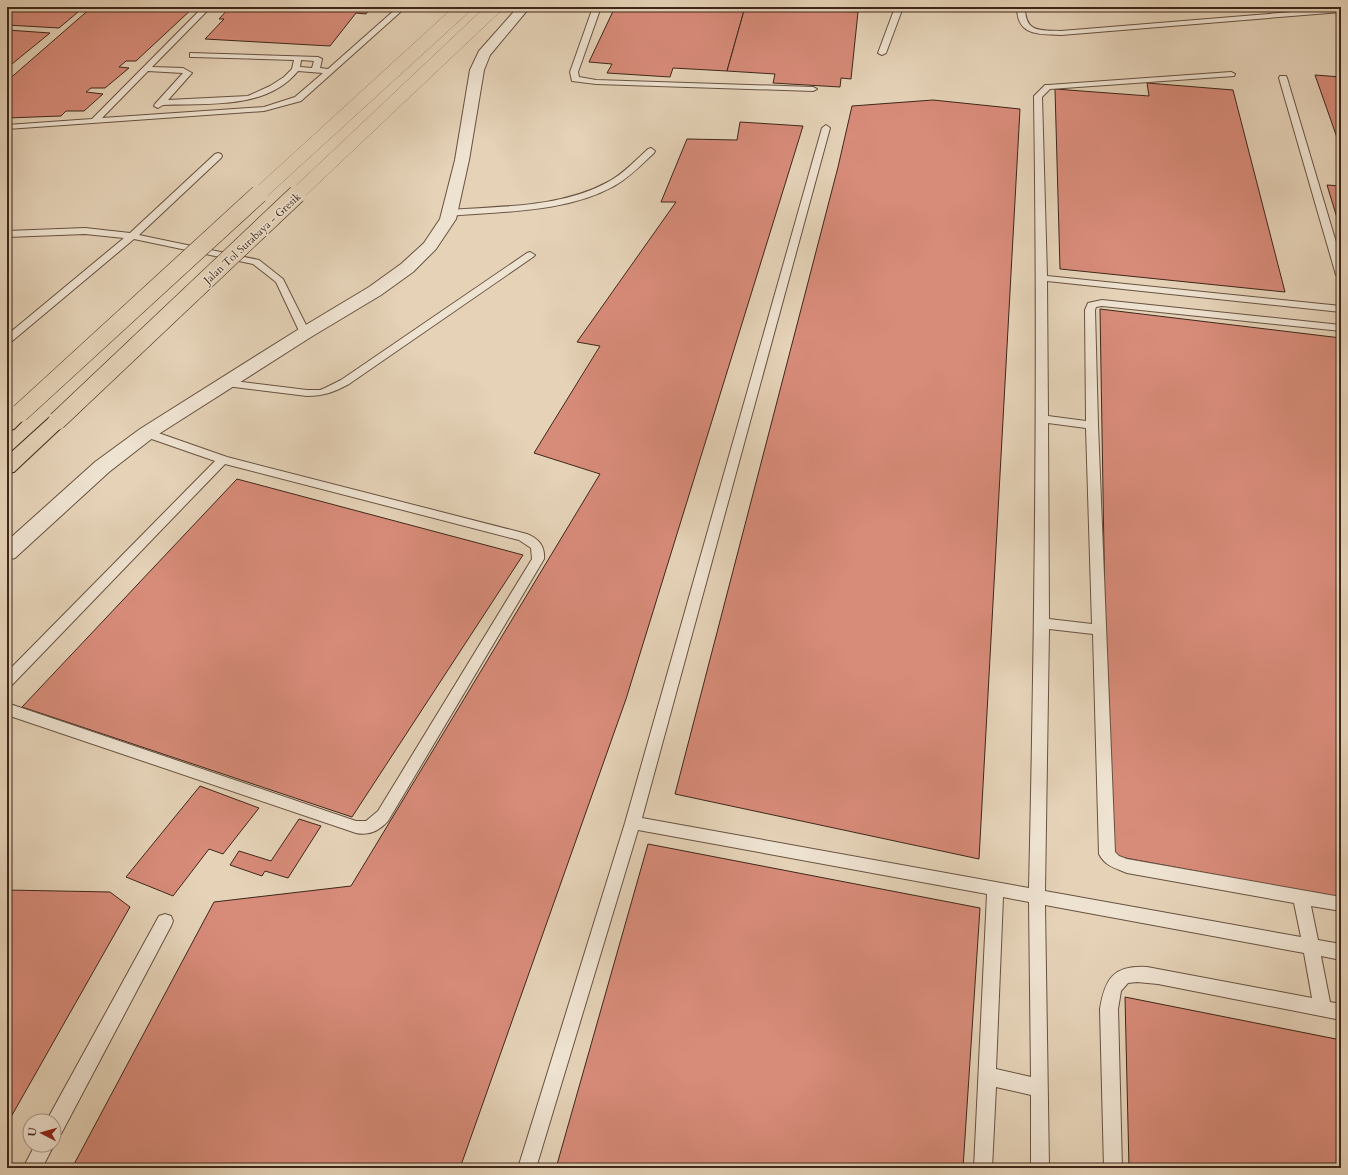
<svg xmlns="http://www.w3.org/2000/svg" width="1348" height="1175" font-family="Cardo,serif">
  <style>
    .building { fill: #d78b79; stroke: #3f271a }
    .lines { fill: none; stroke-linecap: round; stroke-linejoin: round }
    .service-casing { stroke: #685241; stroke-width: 2 }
    .minor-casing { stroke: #685241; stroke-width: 2 }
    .motorway-casing { stroke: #3f271a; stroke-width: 2 }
    .service { fill: #eee2d0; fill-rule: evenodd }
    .minor { fill: #eee2d0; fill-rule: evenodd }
    .motorway { fill: #e5d2b7; fill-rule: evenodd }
    .motorway-bridge-far1-casing { stroke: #3f271a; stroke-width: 14; stroke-linecap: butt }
    .motorway-bridge-casing { stroke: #3f271a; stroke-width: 19; stroke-linecap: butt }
    .motorway-bridge-far1 { stroke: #e5d2b7; stroke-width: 14 }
    .motorway-bridge { stroke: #e5d2b7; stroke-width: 18 }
    .labels { text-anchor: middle; stroke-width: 3; stroke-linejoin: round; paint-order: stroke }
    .far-street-label { font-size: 11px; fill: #3f271a; stroke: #eee2d0 }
  </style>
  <rect width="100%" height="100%" fill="#e5d2b7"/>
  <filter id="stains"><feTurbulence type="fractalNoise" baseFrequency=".005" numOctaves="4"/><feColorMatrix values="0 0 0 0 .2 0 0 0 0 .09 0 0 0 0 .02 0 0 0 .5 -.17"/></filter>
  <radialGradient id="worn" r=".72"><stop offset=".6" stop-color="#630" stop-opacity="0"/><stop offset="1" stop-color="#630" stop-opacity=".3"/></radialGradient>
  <g class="building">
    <path d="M7,7H84L59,28L7,25Z"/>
    <path d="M92,7H194L136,61H126L119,67L129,68L105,88H91L86,92L103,94L84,111H66L61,116L7,118V81Z"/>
    <path d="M230,7H371L366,14L356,13L330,46L205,39L224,19H219Z"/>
    <path d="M615,7H745L727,71L673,68L670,77L607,73L612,64L589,62Z"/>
    <path d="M745,7L858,12L851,79L841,78L840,87L773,83L775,74L727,71Z"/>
    <path d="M7,30L50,33L7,68Z"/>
    <path d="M1315,75L1341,77V149Z"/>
    <path d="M1147,83L1233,90L1285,292L1060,269L1055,89L1149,96Z"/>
    <path d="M933,100L1020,109L979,859L675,794L838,167L852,106Z"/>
    <path d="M740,122L803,126L626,699L460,1168H72L214,902L351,886L600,474L534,453L600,346L577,342L676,202H661L687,139L737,140Z"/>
    <path d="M1327,185L1341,186V231Z"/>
    <path d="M1100,309L1341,338V898L1109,855Z"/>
    <path d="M237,479L523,555L352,817L22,707Z"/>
    <path d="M200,786L259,808L223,854L209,849L173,896L126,877Z"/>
    <path d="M299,819L321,826L288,878L265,871L262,876L230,865L239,851L271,861Z"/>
    <path d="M648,844L980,908L963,1168H556Z"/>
    <path d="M7,890L110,892L130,907L7,1124Z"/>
    <path d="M1125,997L1341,1040V1168H1129Z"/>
  </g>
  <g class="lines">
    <defs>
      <g id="service">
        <path d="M203,7H211L152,67L183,68L192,73L168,100L248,96L270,86L284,77L292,69L294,60L193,57H190V53L318,57L322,59L320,68L328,69L398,7H406L301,101L264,111L7,129V125L92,119ZM301,60L314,61L312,68L300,67ZM148,71L183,73L155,104L154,106L158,108L163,105C208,103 266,110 298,71L323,73L295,97L264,107L102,118Z"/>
        <path d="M593,7H601L578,72L579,77L596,80L813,87L817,89L813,91L596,84L572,81L570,72Z"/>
        <path d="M892,7H900L902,10L886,53L882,55L878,53L894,10Z"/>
        <path d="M1017,7H1025C1025,33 1040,30 1061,31L1341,8V12L1061,35C1038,34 1017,36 1017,7Z"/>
        <path d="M1124,7H1196L1186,11L1128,9Z"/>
        <path d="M1231,72L1235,74L1234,76L1050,89L1042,97L1047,276L1341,306V312L1047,281L1048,416L1086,421L1085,310L1088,303L1102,300L1341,325V331L1102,306L1096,307L1095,310L1098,425L1115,852L1119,856L1127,859L1341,897V911L1311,906L1318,940L1341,944V960L1321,956L1330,1002L1341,1004V1020L1158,984L1137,982L1128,983L1121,991L1118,1009L1122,1168H1104L1100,1009C1105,978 1114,965 1147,967L1312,998L1304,953L1045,905L1049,1168H1031V1095L996,1087L992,1168H974L987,894L638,830L536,1168H518L625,823L822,128L826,125L830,128L642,818L1029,888C1035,624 1038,360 1034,96L1045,85H1048ZM1048,423L1086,428L1092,624L1049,619ZM1049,629L1093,634L1099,854C1105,866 1115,868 1127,873L1294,903L1301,937L1045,891ZM1003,897L1029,902L1031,1077L996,1069Z"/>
        <path d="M1280,76H1286L1287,78L1341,259V278L1336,275L1279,78Z"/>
        <path d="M651,148L655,151L654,153C642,164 629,178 614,186C565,213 503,211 449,216L444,213L449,210C501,206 560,208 608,182C623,174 635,161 648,149Z"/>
        <path d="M218,153L221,154L222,156L221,158L139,235L259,260L283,279L310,333L309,335L305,336L300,333L276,282L253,264L134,239L11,342L7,343V335L124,238L85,234L7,237V231L85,228L130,233L215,154Z"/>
        <path d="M530,252L535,255L533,257L349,384C334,392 324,396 307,396L226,386L221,383L226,380L307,390H320L325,388L341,380L527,253Z"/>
        <path d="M147,429L227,457L527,534C539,539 545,546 544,559L388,821C380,830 369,836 356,833L7,715V703L356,821H366L378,811L532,559L531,548L519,540L225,464L12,685L7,686V672L215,461L143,436L141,433L143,430Z"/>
        <path d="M165,914L171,916L173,921L171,926L61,1134L54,1136V1121L47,1120L159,916Z"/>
        <path d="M54,1144V1145L42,1168H23L35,1145Z"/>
      </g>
      <path id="minor" d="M518,7H530L490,55L484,70L469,160L456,219L436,249L413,272L381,295L311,337L154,437L109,472L15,558L7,560V541L95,462L140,429L299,329L369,287L401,264L424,243L440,219L455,160L470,70L479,51Z"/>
      <g id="motorway">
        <path d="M20,407L27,409L30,413L14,429L7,431V415L13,409Z"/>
        <path d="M57,415L64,417L67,421L64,425L14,472L7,473V456L50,417Z"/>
      </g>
    </defs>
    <use href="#service" class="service-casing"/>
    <use href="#minor" class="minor-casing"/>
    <use href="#motorway" class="motorway-casing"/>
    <use href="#service" class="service"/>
    <use href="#minor" class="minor"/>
    <use href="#motorway" class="motorway"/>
    <defs>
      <g id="motorway-bridge-far1">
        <path d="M258,195L464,7"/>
        <path d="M296,195L495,7"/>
      </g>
      <g id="motorway-bridge">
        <path d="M20,413L259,194"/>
        <path d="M57,421L297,194"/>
      </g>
    </defs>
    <use href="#motorway-bridge-far1" class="motorway-bridge-far1-casing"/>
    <use href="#motorway-bridge" class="motorway-bridge-casing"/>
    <use href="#motorway-bridge-far1" class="motorway-bridge-far1"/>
    <use href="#motorway-bridge" class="motorway-bridge"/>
  </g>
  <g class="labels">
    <g class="far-street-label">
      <text transform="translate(252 238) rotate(-43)" y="4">Jalan Tol Surabaya - Gresik</text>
    </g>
  </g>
  <rect width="1348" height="1175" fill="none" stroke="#e5d2b7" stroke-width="24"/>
  <rect x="8" y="8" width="1332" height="1159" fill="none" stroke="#3f271a" stroke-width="2"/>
  <rect x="12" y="12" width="1324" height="1151" fill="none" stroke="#3f271a"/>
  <g transform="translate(42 1133) rotate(276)"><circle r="19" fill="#eee2d0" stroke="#a89787"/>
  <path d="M0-3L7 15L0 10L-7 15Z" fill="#8f2418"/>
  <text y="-6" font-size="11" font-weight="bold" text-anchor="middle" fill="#3f271a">U</text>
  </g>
  <rect width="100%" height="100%" filter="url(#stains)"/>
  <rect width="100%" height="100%" fill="url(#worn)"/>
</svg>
